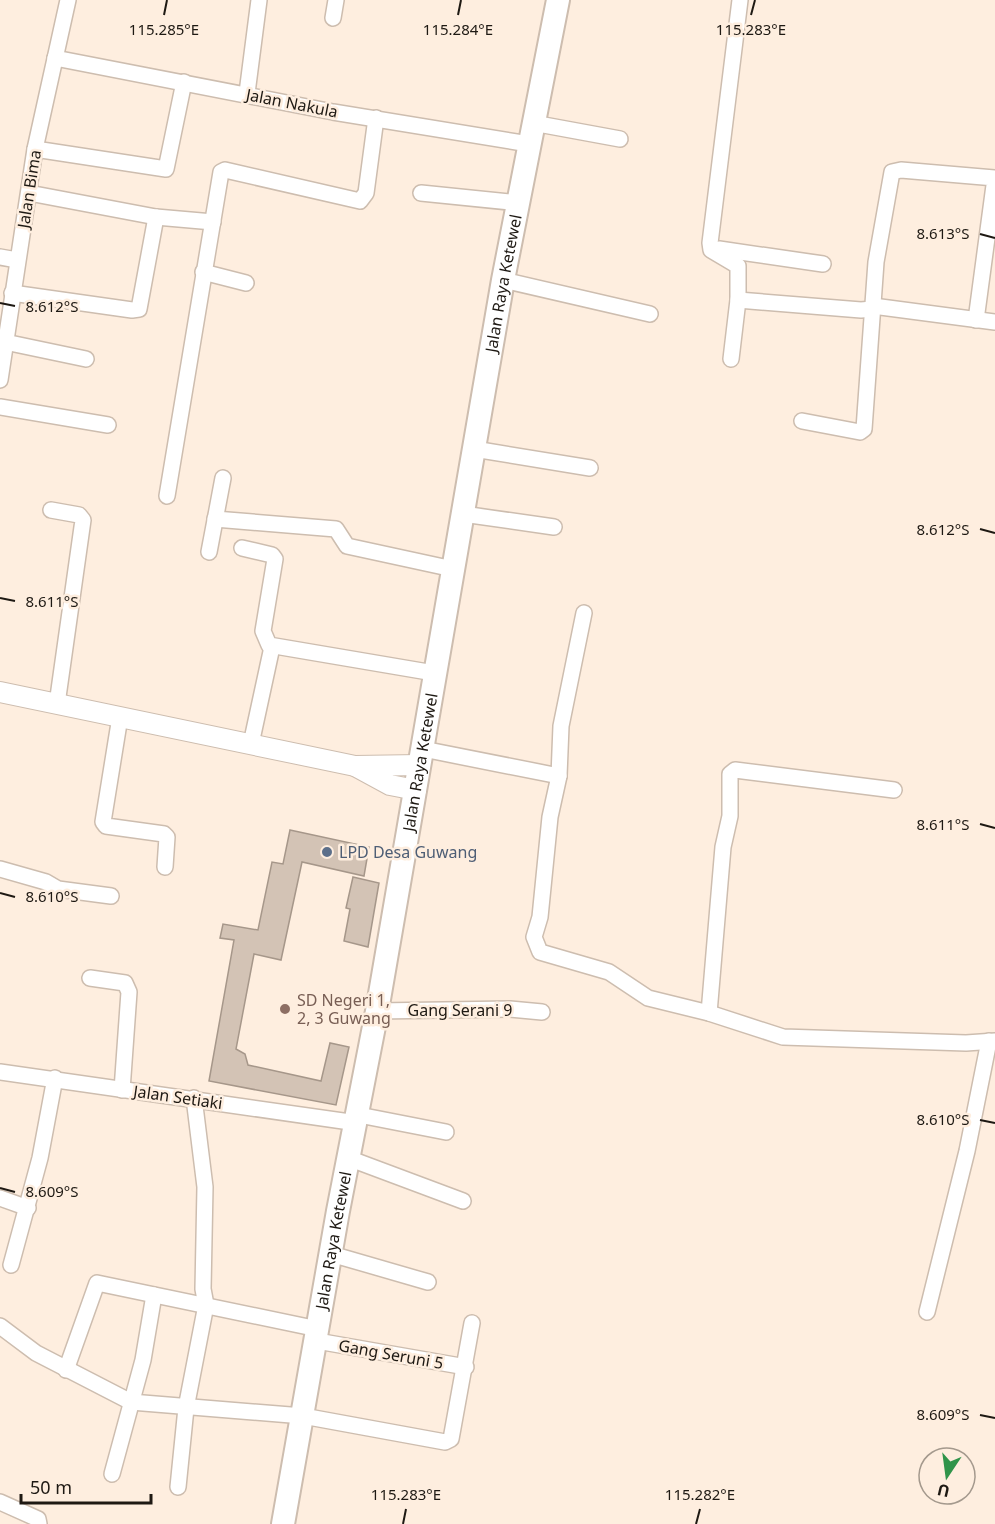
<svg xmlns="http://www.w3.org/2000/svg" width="995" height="1524" font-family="'Noto Sans',sans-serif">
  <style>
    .building { fill: #d3c3b5; stroke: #a6978a; stroke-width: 1.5 }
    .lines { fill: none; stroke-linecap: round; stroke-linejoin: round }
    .minor-casing { stroke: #cdbdaf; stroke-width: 18 }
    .tertiary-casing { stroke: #cdbdaf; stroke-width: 22 }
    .secondary-casing { stroke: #cdbdaf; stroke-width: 26 }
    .minor { stroke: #fff; stroke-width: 15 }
    .tertiary { stroke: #fff; stroke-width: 20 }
    .secondary { stroke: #fff; stroke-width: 22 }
    .ticks { fill: none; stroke: #1e1913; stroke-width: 2 }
    .service-dot { fill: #5c6f8a; stroke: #feeedf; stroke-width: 2 }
    .education-dot { fill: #8d6e63; stroke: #feeedf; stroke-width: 2 }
    .labels { text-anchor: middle; stroke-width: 5; stroke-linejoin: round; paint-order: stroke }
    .street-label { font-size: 16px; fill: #1e1913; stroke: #feeedf }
    .service-label { font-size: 16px; fill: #4e5e75; stroke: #feeedf; text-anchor: start }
    .education-label { font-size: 16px; fill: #785e54; stroke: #feeedf; text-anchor: start }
    .ticks-label { font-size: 15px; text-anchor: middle; fill: #1e1913; stroke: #feeedf; stroke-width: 5; stroke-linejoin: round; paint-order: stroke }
  </style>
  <rect width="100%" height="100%" fill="#feeedf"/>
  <g class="building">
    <path d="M290,830L369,847L364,876L302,862L281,960L254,954L236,1049L245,1054L248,1065L321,1081L330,1043L349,1047L336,1105L209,1081L234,940L220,938L223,924L258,930L272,862L283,864Z"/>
    <path d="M353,877L379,883L368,947L344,941L350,909L346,908Z"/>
  </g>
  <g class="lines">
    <defs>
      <g id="minor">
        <path d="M333,18L336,0"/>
        <path d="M55,58L333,112L529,144"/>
        <path d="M247,93L259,0"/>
        <path d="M533,123L620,139"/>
        <path d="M35,149L166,169L184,82"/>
        <path d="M29,193L156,217L213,222"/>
        <path d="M421,193L519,203"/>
        <path d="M719,249L823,264"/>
        <path d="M0,257L17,260"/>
        <path d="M203,272L246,283"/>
        <path d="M503,280L650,314"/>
        <path d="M12,293L132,310L139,309L156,217"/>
        <path d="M738,300L861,310L872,309"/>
        <path d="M873,306L995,322"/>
        <path d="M5,342L86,359"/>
        <path d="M731,359L738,300V266L711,250L710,243L740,0"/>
        <path d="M0,380L35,149L68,0"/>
        <path d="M0,407L108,425"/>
        <path d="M802,421L860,432L864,429L876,262L892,172L901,170L995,178L976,320"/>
        <path d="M474,449L590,468"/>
        <path d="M167,496L221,172L225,170L360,201L366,193L376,118"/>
        <path d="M51,510L79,515L83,520L57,704"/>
        <path d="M463,514L554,527"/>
        <path d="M215,519L336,529L347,546L453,569"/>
        <path d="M242,548L272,555L275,559L263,631L269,645L434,673"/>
        <path d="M209,552L223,478"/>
        <path d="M584,613L561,726L559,776L550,817L540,917L534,937L540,952L609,972L648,998L709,1013L783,1037L966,1043L995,1041"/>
        <path d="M120,717L103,822L106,826L164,834L167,837L165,867"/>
        <path d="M251,744L272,647"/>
        <path d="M423,749L559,776"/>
        <path d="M0,869L46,882L58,889L111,896"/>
        <path d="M90,978L125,983L129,992L122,1090"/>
        <path d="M377,1011L510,1009L542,1012"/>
        <path d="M709,1013L723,847L730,816V774L735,770L894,790"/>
        <path d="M0,1072L357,1123"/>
        <path d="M359,1115L446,1132"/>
        <path d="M348,1158L463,1201"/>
        <path d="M0,1198L28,1208"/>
        <path d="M331,1254L428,1282"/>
        <path d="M11,1265L40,1158L55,1078"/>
        <path d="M927,1312L967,1151L989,1041"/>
        <path d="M0,1326L36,1353L131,1402L303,1416L445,1442L451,1439L472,1323"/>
        <path d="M317,1341L466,1367"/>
        <path d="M66,1370L97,1283L318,1329"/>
        <path d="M112,1474L143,1360L154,1295"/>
        <path d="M178,1487L186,1408L206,1305L203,1289L205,1187L194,1098"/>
        <path d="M0,1502L38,1519L39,1524"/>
      </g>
      <g id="tertiary">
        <path d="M0,692L355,766L420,765"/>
        <path d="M355,766L390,785L416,790"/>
      </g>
      <g id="secondary">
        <path id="s1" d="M283,1524L338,1211L377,1011L503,280L558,0"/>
      </g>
    </defs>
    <use href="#minor" class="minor-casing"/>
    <use href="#tertiary" class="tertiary-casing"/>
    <use href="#secondary" class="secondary-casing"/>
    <use href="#minor" class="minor"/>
    <use href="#tertiary" class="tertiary"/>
    <use href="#secondary" class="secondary"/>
  </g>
  <path class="ticks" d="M164,15L167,0M458,15L461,0M751,15L755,0M980,234L995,238M0,303L15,306M980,529L995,533M0,598L15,601M980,824L995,828M0,893L15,897M980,1120L995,1123M0,1188L15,1192M980,1415L995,1418M403,1524L406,1509M696,1524L700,1509"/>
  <circle class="service-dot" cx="327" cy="852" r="6"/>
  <circle class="education-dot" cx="285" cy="1009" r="6"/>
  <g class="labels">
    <g class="street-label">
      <text transform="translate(292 103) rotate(11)" y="6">Jalan Nakula</text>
      <text transform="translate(29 189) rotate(-81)" y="6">Jalan Bima</text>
      <text dy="6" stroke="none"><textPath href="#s1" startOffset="1260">Jalan Raya Ketewel</textPath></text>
      <text dy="6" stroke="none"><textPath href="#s1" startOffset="774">Jalan Raya Ketewel</textPath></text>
      <text x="460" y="1016">Gang Serani 9</text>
      <text transform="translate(178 1097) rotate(8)" y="6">Jalan Setiaki</text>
      <text dy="6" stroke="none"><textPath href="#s1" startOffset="288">Jalan Raya Ketewel</textPath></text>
      <text transform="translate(391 1354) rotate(10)" y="6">Gang Seruni 5</text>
    </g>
    <g class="service-label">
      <text x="339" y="858">LPD Desa Guwang</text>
    </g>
    <g class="education-label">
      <text x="297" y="1006">SD Negeri 1,<tspan x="297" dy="18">2, 3 Guwang</tspan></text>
    </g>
  </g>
  <g class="ticks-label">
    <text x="164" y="35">115.285°E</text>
    <text x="458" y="35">115.284°E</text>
    <text x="751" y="35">115.283°E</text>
    <text x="943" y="239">8.613°S</text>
    <text x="52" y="312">8.612°S</text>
    <text x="943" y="535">8.612°S</text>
    <text x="52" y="607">8.611°S</text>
    <text x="943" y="830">8.611°S</text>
    <text x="52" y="902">8.610°S</text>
    <text x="943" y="1125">8.610°S</text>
    <text x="52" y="1197">8.609°S</text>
    <text x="943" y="1420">8.609°S</text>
    <text x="406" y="1500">115.283°E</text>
    <text x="700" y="1500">115.282°E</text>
  </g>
  <g transform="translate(947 1476) rotate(193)"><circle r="28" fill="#feeedf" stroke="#a4998d" stroke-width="1.5"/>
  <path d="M0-4.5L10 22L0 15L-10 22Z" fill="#30944a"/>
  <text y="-9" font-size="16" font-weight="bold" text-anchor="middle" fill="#1e1913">U</text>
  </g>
  <path d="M21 1494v9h130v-9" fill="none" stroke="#1e1913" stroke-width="3"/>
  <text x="30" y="1494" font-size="18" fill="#1e1913" stroke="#feeedf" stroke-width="4.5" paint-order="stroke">50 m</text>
</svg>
